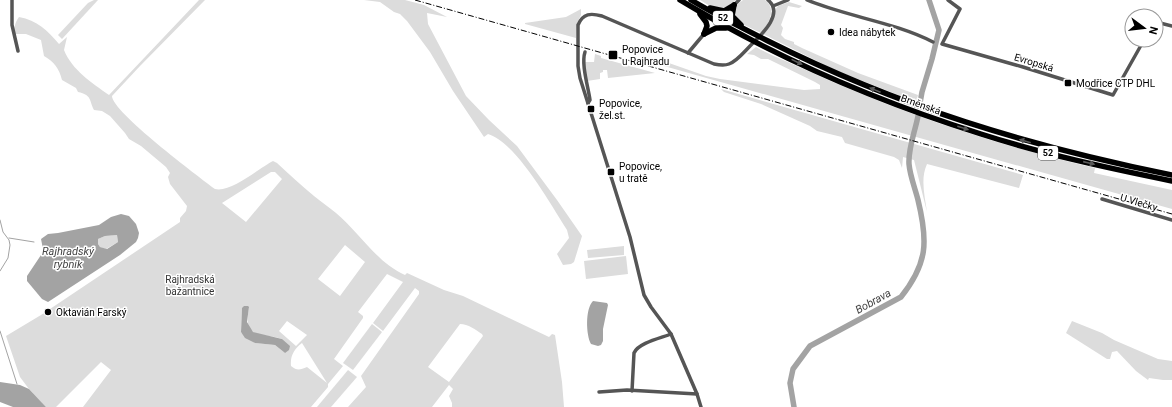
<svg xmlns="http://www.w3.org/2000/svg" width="1172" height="407" font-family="Roboto,sans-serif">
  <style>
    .green { fill: #dcdcdc; fill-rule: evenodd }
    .water { fill: #a3a3a3; fill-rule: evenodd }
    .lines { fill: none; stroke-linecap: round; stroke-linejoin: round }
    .stream { stroke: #a3a3a3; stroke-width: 1 }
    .river { stroke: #a3a3a3; stroke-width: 5.5 }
    .minor { stroke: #555; stroke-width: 3.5 }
    .highway { stroke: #000; stroke-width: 5.5 }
    .rail { stroke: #000; stroke-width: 1; stroke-dasharray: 6 2 1 2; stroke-linecap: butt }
    .oneway { fill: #595959 }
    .poi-dot { fill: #000; stroke: #fff; stroke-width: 1.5 }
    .labels { text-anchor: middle; stroke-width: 3; stroke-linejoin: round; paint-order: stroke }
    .shield { fill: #fff; stroke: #4c4c4c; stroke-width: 1 }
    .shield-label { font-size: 9px; font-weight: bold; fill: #000 }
    .poi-label { font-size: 10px; fill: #000; stroke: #fff; text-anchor: start }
    .street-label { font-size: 10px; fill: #000; stroke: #fff }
    .park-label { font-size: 10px; fill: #333; stroke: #fff }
    .water-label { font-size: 11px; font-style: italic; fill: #444; stroke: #fff }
  </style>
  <rect width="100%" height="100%" fill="#fff"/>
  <g class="green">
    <path d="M94,0H98L62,39L58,35L88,3Z"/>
    <path d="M199,0H205L140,66L112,96C112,112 199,177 215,189C231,193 259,168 273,161L277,163C289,174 302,186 314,196C321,202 329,207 336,213C360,233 376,262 405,275L407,273L444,290L463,296L549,337L552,334L555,335L562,382L564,407H452V403L449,396L453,389L449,385L432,407H348L366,387L361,376L419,294V291L415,288L383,331L373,323L403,282L387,274L358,312L363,316V318L334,359L343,366L328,384V387L311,407H83L111,370L101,362L56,407H46L29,389L20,377L6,336L41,315L180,222V218L186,211L187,206L170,184L168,177L170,173L166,167L141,146L129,139L125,133L110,116L102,111L94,110C89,100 92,95 78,92L76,88L62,80C59,68 54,62 44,56L41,40L26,34H14C14,28 15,22 19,17C37,20 48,31 59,44L67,37L64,50C72,70 92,83 109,95ZM271,172H275L282,179L246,222L222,203ZM345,245L365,262L340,296L318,279ZM242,308H249C243,340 259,332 282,339L285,353L275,345L255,343L241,332ZM287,321L307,335L296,346L279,331ZM460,324C468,324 476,330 482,334L483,336L449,382L428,367ZM302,343L327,383L307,367C300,370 297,371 291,366C290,356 294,349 302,343Z"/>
    <path d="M364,0H405L424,5L447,17L427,13L428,24L466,96L489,120L517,146L557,200L582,236L574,262L571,264L563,265L557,254L569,238L567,230C551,205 516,142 488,134L484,137L453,91L430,52L407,21L400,14L394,12L380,2Z"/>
    <path d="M700,0H736L726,8H713Z"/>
    <path d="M743,0H765C777,9 769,24 761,33L738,22L734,16L735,6Z"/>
    <path d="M789,2L802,6L799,8L788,6L781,25L783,28L781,35L785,39L794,42V44L802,48L858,73L918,95L916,102L835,70L763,34L773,20L775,10L778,6Z"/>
    <path d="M581,9V15L577,23L576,38L525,24V23L566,17Z"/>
    <path d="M756,47C772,56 791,63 808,71C901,113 995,145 1095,168L1094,173L1172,190V209L664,66L666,62L706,76L720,79L804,90L820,89V85L815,82L768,59H761L754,55L747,54Z"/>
    <path d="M595,54L601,56V58L655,73L608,78L607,70H603V72L600,73V79L587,81L585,62H594Z"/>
    <path d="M721,89L1023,175L1019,188L927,164C920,179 925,197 927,212L914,160L903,157L902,168L899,160L894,157L845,143L842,137L817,131L810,126L761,104L724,92Z"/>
    <path d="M117,235L118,242L106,249L100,247L98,244V239L105,236Z"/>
    <path d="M624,246V255L588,258L587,250Z"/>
    <path d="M626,256L628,274L586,279L584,261Z"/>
    <path d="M1072,321L1102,333L1114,340L1158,359L1172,361V380H1163L1149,378L1148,380L1136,371L1117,351L1112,352L1110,359H1107L1066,333Z"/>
    <path d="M372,324L382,332L353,370L343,363Z"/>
    <path d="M348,370L357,377L331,407H317Z"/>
  </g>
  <g class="water">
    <path d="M121,214L129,216L136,224L139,233L138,238L136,242L120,255L48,302L42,299L27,281V276L41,255L43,249L41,239L48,234L58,233L99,225L111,217ZM117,235L118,242L107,249L100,247L98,244V239L105,236Z"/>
    <path d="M593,301L607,303L608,305L603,329V341L601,345L598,346L591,344C586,335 585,309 593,301Z"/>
    <path d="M244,306H248L249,307L247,322L253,332L282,339L290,346L289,350L285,353L275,345L255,343L245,338L241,332L242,308Z"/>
    <path d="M0,382L20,385L29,389L46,407H13L0,402Z"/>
  </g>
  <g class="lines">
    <g class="stream">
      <path d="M0,220L3,232L9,240L10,245L8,258L0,271"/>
      <path d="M9,238L34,242"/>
      <path d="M0,331L17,384"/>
    </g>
    <g class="river">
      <path d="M920,103L922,92L932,59L939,30L929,0"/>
      <path d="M794,407L790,383L793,369L810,346L901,297C928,263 928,241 918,200C915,188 910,176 909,164C908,148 915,132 918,116"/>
    </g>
    <g class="minor">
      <path d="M12,0V25L18,51"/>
      <path d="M807,0C848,17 894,22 933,42"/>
      <path d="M948,0L960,9L942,44L1023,67L1113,95L1144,40"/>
      <path d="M734,5L739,0"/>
      <path d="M773,6L788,0"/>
      <path d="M1156,24L1160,23L1172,26"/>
      <path d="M585,52C581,64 588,86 590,100L588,103"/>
      <path d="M688,53L704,34"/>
      <path d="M1102,199L1172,220"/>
      <path d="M632,391L634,353C638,343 661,338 671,334"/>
      <path d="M599,392L627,390L697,394"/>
      <path d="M701,407L697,394L671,334L651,307L644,295L630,237L580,78L578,66V25C583,13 591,13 602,16L714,64C719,65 724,66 729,64C737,61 744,52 750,46C760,36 785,14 768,0"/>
    </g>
    <g class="highway">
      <path d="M680,0C774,57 876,101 981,134C1043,154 1108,168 1172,181"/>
      <path d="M691,0C716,15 742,28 768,41C899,107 1029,146 1172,175"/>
      <path d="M734,5L732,16L741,25"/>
      <path d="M710,8L724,11L734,5"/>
      <path d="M700,14L706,22L707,26L704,34"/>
      <path d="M704,34L716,28H726"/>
    </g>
    <path class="rail" d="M415,0L1172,214"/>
  </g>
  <defs><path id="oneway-solid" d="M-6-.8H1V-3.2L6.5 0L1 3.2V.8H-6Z"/></defs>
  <g class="oneway">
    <use href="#oneway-solid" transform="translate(797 62) rotate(26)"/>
    <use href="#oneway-solid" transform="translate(875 90) rotate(-158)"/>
    <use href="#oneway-solid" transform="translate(963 128) rotate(18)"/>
    <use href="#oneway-solid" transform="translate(1025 141) rotate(-164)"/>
    <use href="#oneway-solid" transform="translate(1089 163) rotate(13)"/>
  </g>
  <g class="poi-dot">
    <circle cx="831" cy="32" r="4"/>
    <rect x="608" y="50" width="10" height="10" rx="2"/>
    <rect x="1064" y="79" width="8" height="8" rx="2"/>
    <rect x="587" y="105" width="8" height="8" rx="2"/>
    <rect x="607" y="168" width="8" height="8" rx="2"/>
    <circle cx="48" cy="312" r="4"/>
  </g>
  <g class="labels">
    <g class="shield">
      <rect x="713" y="11" width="20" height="14" rx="3"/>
      <rect x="1038" y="146" width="20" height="14" rx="3"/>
    </g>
    <g class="shield-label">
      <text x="723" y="21">52</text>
      <text x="1048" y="156">52</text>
    </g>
    <g class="poi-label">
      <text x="839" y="36">Idea nábytek</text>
      <text x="622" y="53">Popovice<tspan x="622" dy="12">u Rajhradu</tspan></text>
      <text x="1076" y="87">Modřice CTP DHL</text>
      <text x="599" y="107">Popovice,<tspan x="599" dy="12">žel.st.</tspan></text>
      <text x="619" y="170">Popovice,<tspan x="619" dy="12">u tratě</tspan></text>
      <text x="56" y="316">Oktavián Farský</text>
    </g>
    <g class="street-label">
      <text transform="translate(1034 62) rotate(17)" y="4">Evropská</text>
      <text transform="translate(921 104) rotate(20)" y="4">Brněnská</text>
      <text transform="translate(1139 202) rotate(16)" y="4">U Vlečky</text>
    </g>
    <g class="park-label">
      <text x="190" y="283">Rajhradská<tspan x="190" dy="12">bažantnice</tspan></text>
    </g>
    <g class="water-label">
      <text x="68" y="255">Rajhradský<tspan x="68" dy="13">rybník</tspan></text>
      <text transform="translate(873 301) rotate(-29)" y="4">Bobrava</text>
    </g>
  </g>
  <g transform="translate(1144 28) rotate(105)"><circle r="19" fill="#ffffff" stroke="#999999"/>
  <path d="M0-3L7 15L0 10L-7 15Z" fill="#000000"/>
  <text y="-6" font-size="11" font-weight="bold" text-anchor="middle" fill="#000000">N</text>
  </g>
</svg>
